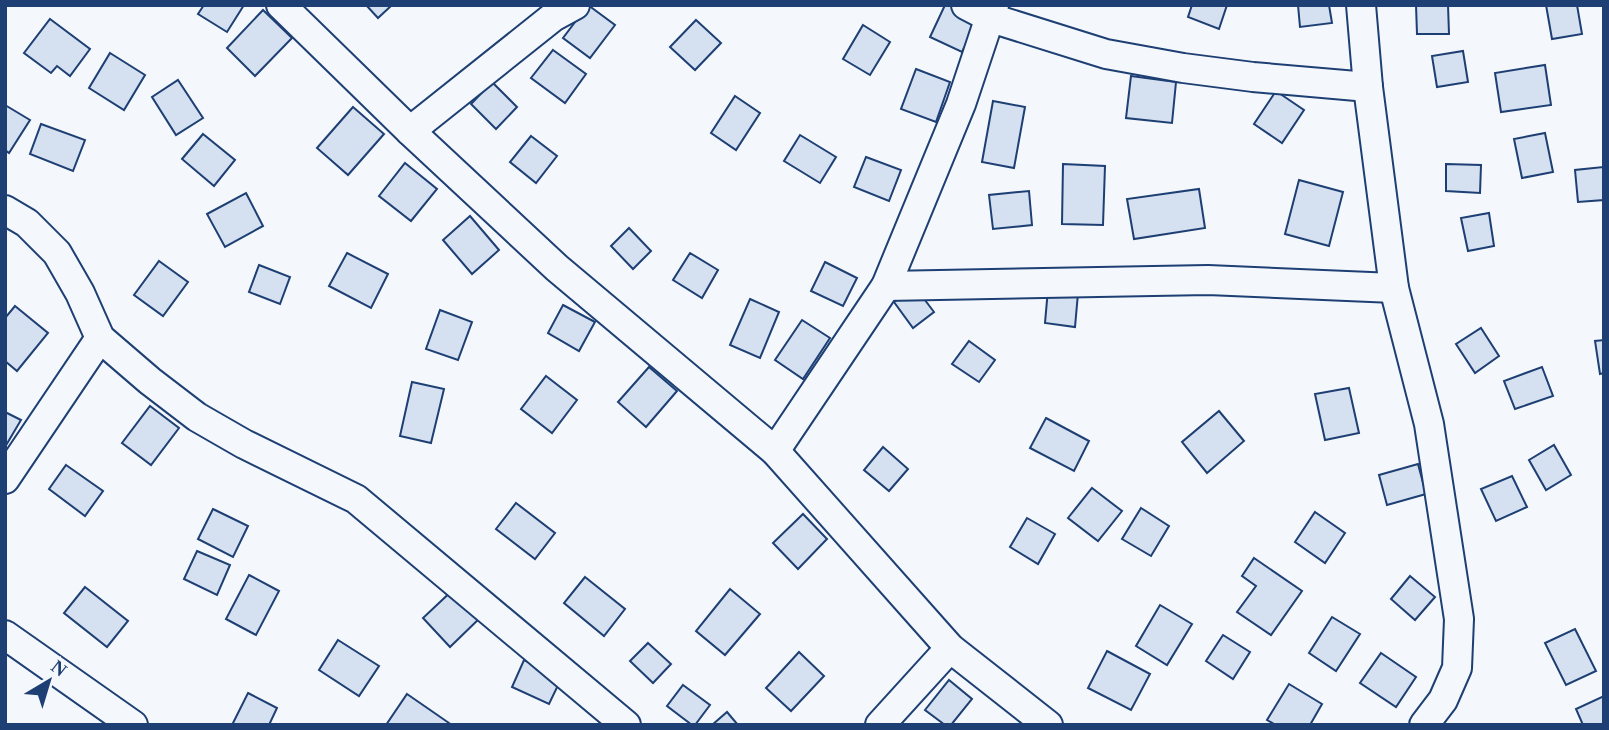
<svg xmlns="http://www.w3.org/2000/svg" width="1609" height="730" font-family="Georgia,serif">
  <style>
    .building { fill: #d5e0f0; stroke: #1d3f73; stroke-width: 2 }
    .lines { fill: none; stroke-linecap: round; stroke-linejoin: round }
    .street-casing { stroke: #1d3f73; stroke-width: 32 }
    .street { stroke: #f4f7fb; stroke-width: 28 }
  </style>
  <rect width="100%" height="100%" fill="#f4f7fb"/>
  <g class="building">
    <path d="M204,5H244L227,32L198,14Z"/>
    <path d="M366,5H392L378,18Z"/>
    <path d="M588,5L615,25L590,58L563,38Z"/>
    <path d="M945,5H955L979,18L962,52L930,37Z"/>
    <path d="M1192,5H1227L1219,29L1188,17Z"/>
    <path d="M1298,5H1329L1332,23L1300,27Z"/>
    <path d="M1416,5H1448L1449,34H1417Z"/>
    <path d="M1546,5H1577L1582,34L1552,39Z"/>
    <path d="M263,10L292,38L255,76L227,48Z"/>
    <path d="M50,19L90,49L70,76L57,66L51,73L24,53Z"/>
    <path d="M696,20L721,43L695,70L670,47Z"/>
    <path d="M863,25L890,42L870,75L843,59Z"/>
    <path d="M553,50L586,74L565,103L531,78Z"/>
    <path d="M1463,51L1468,82L1437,87L1432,56Z"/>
    <path d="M110,53L145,75L124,110L89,88Z"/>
    <path d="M1545,65L1551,105L1501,112L1495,73Z"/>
    <path d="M916,69L950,82L936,122L901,109Z"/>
    <path d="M1131,76L1176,82L1172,123L1126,118Z"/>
    <path d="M178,80L203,118L176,135L152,97Z"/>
    <path d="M492,82L517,107L496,129L471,104Z"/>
    <path d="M1276,91L1304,110L1282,143L1254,124Z"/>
    <path d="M735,96L760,113L736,150L711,133Z"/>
    <path d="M993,101L1025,107L1014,168L982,162Z"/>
    <path d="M5,105L30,120L9,153L5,150Z"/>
    <path d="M353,107L384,134L348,175L317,148Z"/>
    <path d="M41,124L85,140L73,171L30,154Z"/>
    <path d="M1545,133L1553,172L1522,178L1514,139Z"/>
    <path d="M203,134L235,160L214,186L182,159Z"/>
    <path d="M800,135L836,157L820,183L784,161Z"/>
    <path d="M531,136L557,156L536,183L510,162Z"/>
    <path d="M866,157L901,170L889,201L854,187Z"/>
    <path d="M405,163L437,189L411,221L379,196Z"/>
    <path d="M1063,164L1105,166L1103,225L1062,224Z"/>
    <path d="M1446,164L1481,165L1480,193L1446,191Z"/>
    <path d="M1603,167L1604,200L1578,202L1575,170Z"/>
    <path d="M1299,180L1343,192L1329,246L1285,234Z"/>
    <path d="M1199,189L1205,228L1134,239L1127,199Z"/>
    <path d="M1029,191L1032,225L993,229L989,195Z"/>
    <path d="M246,193L263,226L225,247L207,214Z"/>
    <path d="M1489,213L1494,246L1468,251L1461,218Z"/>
    <path d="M470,216L499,250L472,274L443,240Z"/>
    <path d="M629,228L651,251L633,269L611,246Z"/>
    <path d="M347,253L388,274L371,308L329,286Z"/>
    <path d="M690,253L718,270L702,298L673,280Z"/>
    <path d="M159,261L188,282L163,316L134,295Z"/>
    <path d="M825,262L857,278L843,306L811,291Z"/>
    <path d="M259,265L290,277L280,304L249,292Z"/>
    <path d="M915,287L934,312L913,328L894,302Z"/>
    <path d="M1048,289L1078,293L1075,327L1045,323Z"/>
    <path d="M750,299L779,312L760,358L730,345Z"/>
    <path d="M563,305L595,322L579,351L548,333Z"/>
    <path d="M15,306L48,333L17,371L5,361V318Z"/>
    <path d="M440,310L472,322L458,360L426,349Z"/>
    <path d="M802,320L830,338L803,379L775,360Z"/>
    <path d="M1481,328L1499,356L1475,373L1456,344Z"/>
    <path d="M1604,340V373L1600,374L1595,341Z"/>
    <path d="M969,341L995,360L979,382L952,364Z"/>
    <path d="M649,367L677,391L646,427L618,402Z"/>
    <path d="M1542,367L1553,396L1515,409L1504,381Z"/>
    <path d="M546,376L577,400L552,433L521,409Z"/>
    <path d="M412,382L444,389L431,443L400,436Z"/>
    <path d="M1349,388L1359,433L1325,440L1315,394Z"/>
    <path d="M150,406L179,428L151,465L122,443Z"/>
    <path d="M1219,411L1244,441L1207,473L1182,442Z"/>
    <path d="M5,412L21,420L5,447Z"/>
    <path d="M1046,418L1089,441L1074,471L1030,448Z"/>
    <path d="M1554,445L1571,475L1546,490L1529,460Z"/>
    <path d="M883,447L908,469L889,491L864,470Z"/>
    <path d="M1418,464L1426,494L1387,505L1379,475Z"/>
    <path d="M66,465L103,491L85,516L49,489Z"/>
    <path d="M1512,476L1527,507L1496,521L1481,489Z"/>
    <path d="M1092,488L1122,511L1098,541L1068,518Z"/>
    <path d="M516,503L555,533L535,559L496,529Z"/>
    <path d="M1141,508L1169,526L1151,556L1122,539Z"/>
    <path d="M213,509L248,526L233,557L198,539Z"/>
    <path d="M1315,512L1345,533L1325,563L1295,542Z"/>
    <path d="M803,514L827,539L798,569L773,543Z"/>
    <path d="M1027,518L1055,534L1038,564L1010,547Z"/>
    <path d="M197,551L230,565L217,595L184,579Z"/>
    <path d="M1254,558L1302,591L1271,635L1237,612L1256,586L1242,576Z"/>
    <path d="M249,575L279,591L256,635L226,619Z"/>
    <path d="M1410,576L1435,597L1415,620L1391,599Z"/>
    <path d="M585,577L625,609L604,636L564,603Z"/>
    <path d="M85,587L128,621L107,647L64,613Z"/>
    <path d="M456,587L483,615L450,647L423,618Z"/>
    <path d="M730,589L760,614L725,655L696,631Z"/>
    <path d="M1160,605L1192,624L1167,665L1136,646Z"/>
    <path d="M1332,617L1360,634L1336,671L1309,653Z"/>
    <path d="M1575,629L1596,671L1566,685L1545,643Z"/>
    <path d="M1223,635L1250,652L1233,679L1206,661Z"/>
    <path d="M338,640L379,666L359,696L319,670Z"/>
    <path d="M648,643L671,664L653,683L630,661Z"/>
    <path d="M1107,651L1150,674L1131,710L1088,688Z"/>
    <path d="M799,652L824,676L791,711L766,688Z"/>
    <path d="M1381,653L1416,677L1396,707L1360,683Z"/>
    <path d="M524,660L562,677L549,704L512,687Z"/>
    <path d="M949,680L972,699L951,725H945L925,710Z"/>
    <path d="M1289,684L1322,704L1310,725H1276L1267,720Z"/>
    <path d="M683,685L710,705L695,725H692L667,706Z"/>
    <path d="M248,693L277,708L269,725H232Z"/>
    <path d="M407,694L449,723L448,725H386Z"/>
    <path d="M1604,696V725H1583L1576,709Z"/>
    <path d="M727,712L738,725H712Z"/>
  </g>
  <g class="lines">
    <defs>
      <g id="street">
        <path d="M281,5L410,131L557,268L775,451L950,648L1048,725"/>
        <path d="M966,5L991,18L1106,54L1183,68L1253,77L1368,87"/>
        <path d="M1361,5L1368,87L1394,288L1429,424L1459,619L1457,668L1443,700L1424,725"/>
        <path d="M410,131L553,17L575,5"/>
        <path d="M5,210L27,223L57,253L80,293L100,338L150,381L197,417L244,444L356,499L626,725"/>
        <path d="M886,286L1208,280L1394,288"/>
        <path d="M775,451L886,286L961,104L994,5"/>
        <path d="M5,479L100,338"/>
        <path d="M5,635L133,725"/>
        <path d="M880,725L950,648"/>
      </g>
    </defs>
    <use href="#street" class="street-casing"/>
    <use href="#street" class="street"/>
  </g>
  <rect width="1609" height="730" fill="none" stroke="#1d3f73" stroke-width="14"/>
  <g transform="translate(49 681) rotate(38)" stroke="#f4f7fb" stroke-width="5" paint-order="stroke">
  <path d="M0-5L12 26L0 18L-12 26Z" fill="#1d3f73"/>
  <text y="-10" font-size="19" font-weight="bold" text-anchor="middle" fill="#1d3f73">N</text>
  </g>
</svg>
